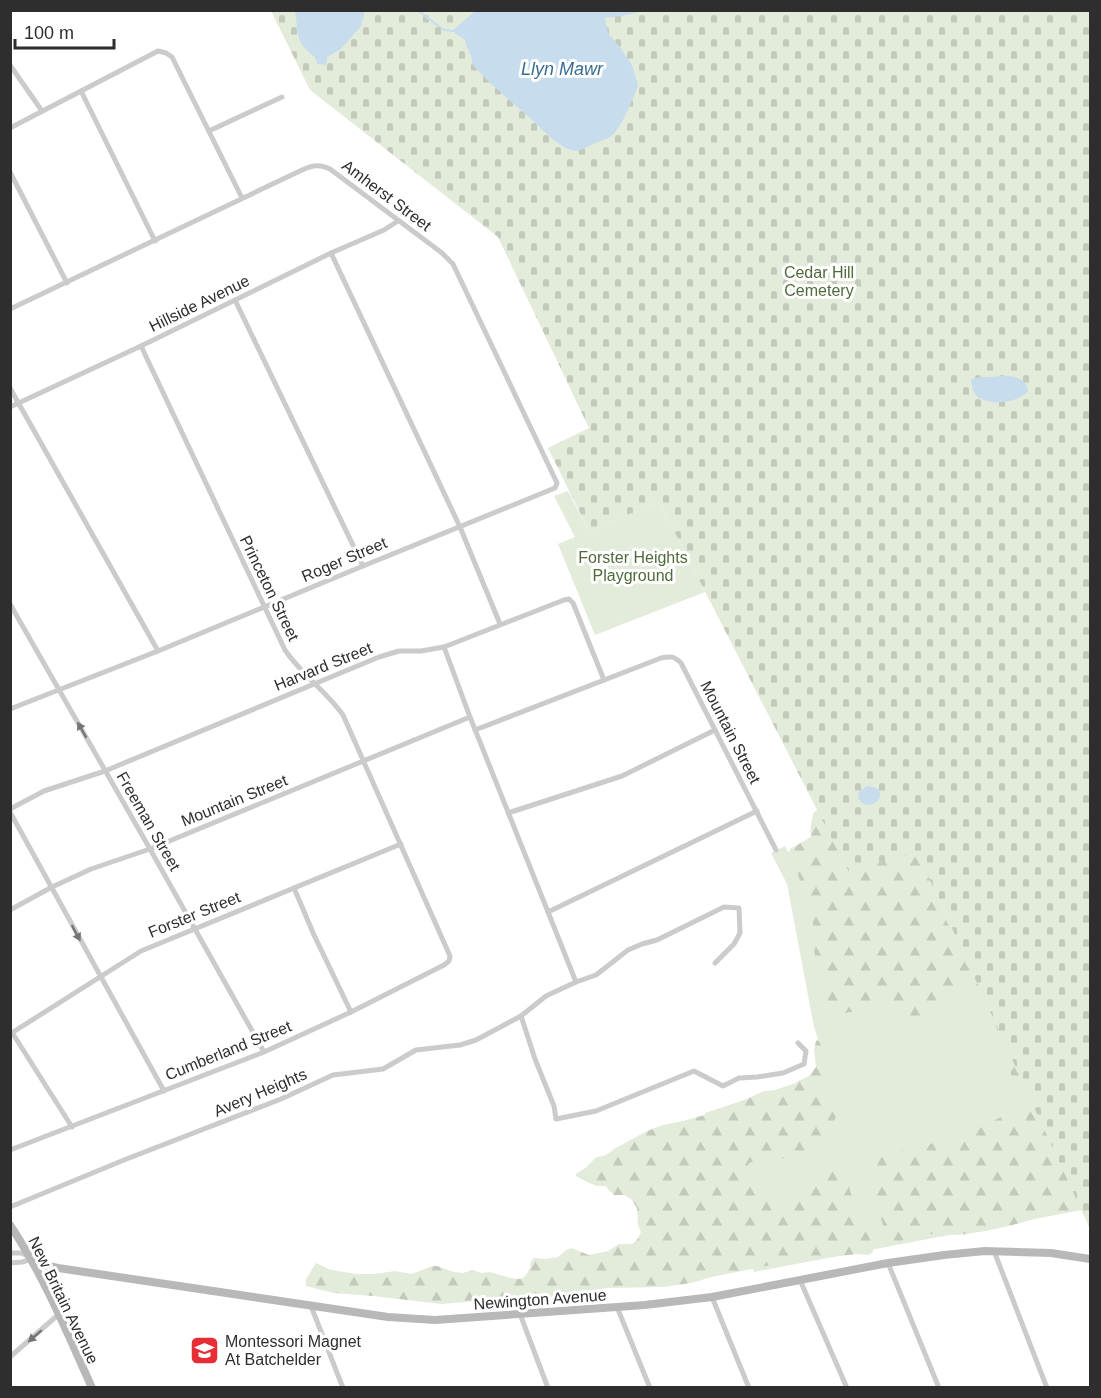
<svg xmlns="http://www.w3.org/2000/svg" width="1101" height="1398" font-family="Helvetica,sans-serif">
  <style>
    .green { fill: #e3ebdb }
    .forest { fill: url(#forest-firs) }
    .cemetery { fill: url(#cemetery-stones) }
    .water { fill: #c7dcec }
    .lines { fill: none; stroke-linecap: round; stroke-linejoin: round }
    .stream { stroke: #c7dcec; stroke-width: 2 }
    .street { stroke: #cbcbcb; stroke-width: 5 }
    .secondary { stroke: #b8b8b8; stroke-width: 8 }
    .oneway { fill: #757575 }
    .labels { text-anchor: middle; stroke-width: 6; stroke-linejoin: round; paint-order: stroke }
    .street-label { font-size: 16px; fill: #2e2e2e; stroke: #fff }
    .park-label { font-size: 16px; fill: #506a3b; stroke: #fff }
    .poi-label { font-size: 16px; fill: #2e2e2e; stroke: #fff; text-anchor: start }
    .water-label { font-size: 18px; font-style: italic; fill: #3b6d91; stroke: #fff }
  </style>
  <defs>
    <pattern id="forest-firs" width="22" height="20" patternUnits="userSpaceOnUse" patternTransform="scale(1.5)"><rect width="22" height="20" fill="#e3ebdb"/><path d="M5 1l3.5 6h-7zM16 11l3.5 6h-7z" fill="#c3cabc"/></pattern>
    <pattern id="cemetery-stones" width="16" height="16" patternUnits="userSpaceOnUse" patternTransform="scale(1.5)"><rect width="16" height="16" fill="#e3ebdb"/><path d="M2 7V4a2 2 0 0 1 4 0v3zM10 15v-3a2 2 0 0 1 4 0v3z" fill="#c3cabc"/></pattern>
  </defs>
  <rect width="100%" height="100%" fill="#fff"/>
  <g class="green">
    <path d="M568,491L589,531L659,502L705,592L595,635L558,544L575,537L554,496Z"/>
    <path d="M828,832L917,852L986,1001L989,1003L1082,1210L754,1272L705,1113L829,1072L814,1027L787,884L771,853L785,846L788,852Z"/>
  </g>
  <g class="forest">
    <path d="M820,809L839,849L843,866L845,868L917,850L933,883L937,902L950,928L956,932L1090,1207C1050,1212 1012,1228 972,1233C963,1235 953,1235 944,1235C936,1235 929,1233 921,1233C910,1234 901,1244 891,1243L883,1225L870,1179L865,1170V1164L867,1160L879,1158L919,1145L937,1143L976,1130L1003,1116L1016,1112L1024,1106L1028,1101L1012,1077L989,1003L978,996L974,985L960,986C955,991 947,994 943,999C940,1004 941,1010 937,1013C933,1017 924,1020 919,1024L912,1023L900,1008L885,999L877,1001L862,1012H849L831,1019H829L827,1015L826,1001L815,959L813,923L797,871L790,864L789,860L790,849L811,837C810,829 811,820 814,812Z"/>
    <path d="M818,1040L820,1042L830,1069L828,1077L824,1085L836,1113C835,1124 837,1114 833,1123C828,1133 831,1138 822,1148C818,1148 813,1149 808,1150C802,1153 798,1157 791,1158C781,1159 757,1157 750,1163C733,1176 771,1209 786,1200C791,1197 801,1192 805,1186C807,1182 807,1179 812,1175L838,1165L846,1166C849,1175 848,1185 851,1194C860,1215 873,1228 873,1252L869,1255L857,1254L820,1258L783,1265H771L712,1277L691,1283L663,1287L606,1288L553,1297L512,1298L441,1304L373,1296L333,1293L306,1286V1279L316,1263L331,1270L357,1274H375L395,1271L412,1274L432,1266H437L454,1272L463,1273L472,1270L482,1273L490,1272L511,1278L518,1279L523,1278L526,1275L530,1268L531,1261L534,1258L545,1259L558,1257L566,1250L571,1248L589,1255L608,1251L619,1244H632L637,1240L641,1232L638,1225L637,1208L631,1199L624,1195H614L605,1186H597L587,1182L576,1176V1174L588,1166L595,1158L606,1155L614,1149L647,1131L663,1125L683,1121L722,1110L730,1106L734,1105L764,1091L781,1090L788,1088L798,1081L809,1076L816,1067L814,1050L816,1041Z"/>
  </g>
  <path class="cemetery" d="M271,11H1090V1229L917,852L849,872L659,502L589,531L548,448L589,428L498,237L310,90Z"/>
  <g class="water">
    <path d="M365,11L361,26L341,49L327,57L326,65L317,64L316,58C294,41 299,35 295,11Z"/>
    <path d="M488,11H644L621,16L605,18L608,33L619,46L632,65L638,85C633,98 621,130 610,137C603,141 595,142 589,146C581,150 577,153 568,149C553,142 541,128 529,117C509,100 489,83 472,64C473,55 466,49 465,40L452,31L475,11Z"/>
    <path d="M1003,376C1014,376 1027,378 1028,391C1018,403 991,406 978,397C973,394 972,385 971,380C981,375 992,378 1003,376Z"/>
    <path d="M867,786C896,788 870,818 858,798L859,792Z"/>
  </g>
  <g class="lines">
    <path class="stream" d="M417,10L444,30L452,31"/>
    <g class="street">
      <path d="M10,65L42,111"/>
      <path d="M81,91L155,241"/>
      <path d="M10,128L158,51L166,53L172,57L242,198"/>
      <path d="M209,131L282,97"/>
      <path d="M10,172L67,283"/>
      <path d="M331,253L460,527L500,624"/>
      <path d="M235,300L363,566"/>
      <path d="M10,309L302,170C313,165 320,164 330,169L442,253L453,264L557,483L555,488L363,566L158,651L10,709"/>
      <path d="M10,388L158,651"/>
      <path d="M10,407L141,346L331,253L384,230L398,221"/>
      <path d="M10,604L150,849L264,1052"/>
      <path d="M475,730L661,658C671,656 674,656 681,663L776,850"/>
      <path d="M10,809L44,791L105,771L379,657L399,651H421L444,647L564,600L569,599L573,603L604,680"/>
      <path d="M10,812L164,1091"/>
      <path d="M508,813L622,776L715,730"/>
      <path d="M294,888L314,935L351,1012"/>
      <path d="M10,910L52,887L91,869L150,849L470,717"/>
      <path d="M548,912L757,811"/>
      <path d="M576,982L596,975L628,950L642,944L657,940L724,907L739,908L740,933L734,944L715,963"/>
      <path d="M521,1016L535,1059L554,1106L556,1119L596,1111L694,1071L723,1086L739,1078L757,1077L783,1073L804,1064L806,1051L798,1043"/>
      <path d="M10,1034L141,951L401,844"/>
      <path d="M13,1034L72,1127"/>
      <path d="M10,1150L264,1052L351,1012L444,965L449,961L450,956L343,715C326,691 301,674 285,650L141,346"/>
      <path d="M10,1207L124,1160L281,1099L333,1075L383,1069L416,1050L460,1045L476,1040L521,1016L546,996L576,982L470,717L444,647"/>
      <path d="M994,1251L1047,1388"/>
      <path d="M10,1253H21L28,1256"/>
      <path d="M10,1263L22,1262L32,1259"/>
      <path d="M888,1263L939,1388"/>
      <path d="M800,1280L847,1388"/>
      <path d="M712,1297L749,1388"/>
      <path d="M311,1306L343,1388"/>
      <path d="M617,1307L650,1388"/>
      <path d="M520,1314L548,1388"/>
      <path d="M10,1357L59,1314"/>
    </g>
    <g class="secondary">
      <path d="M10,1225C44,1276 67,1332 92,1388"/>
      <path d="M32,1259L44,1265L58,1268L388,1317L435,1320L645,1305L712,1297L888,1263L944,1255L985,1251L1051,1253L1090,1259"/>
    </g>
  </g>
  <defs><path id="oneway-solid" d="M-6-.8H1V-3.2L6.5 0L1 3.2V.8H-6Z" transform="scale(1.5)"/></defs>
  <g class="oneway">
    <use href="#oneway-solid" transform="translate(82 730) rotate(-119)"/>
    <use href="#oneway-solid" transform="translate(76 933) rotate(62)"/>
    <use href="#oneway-solid" transform="translate(35 1336) rotate(139)"/>
  </g>
  <defs>
    <symbol id="school-square" viewBox="-11 -11 22 22"><rect x="-9" y="-9" width="18" height="18" rx="4" fill="#e72d36" stroke="#fff"/><path d="M0-5L7-2L0 1L-7-2ZM-4 1L0 2.5L4 1V4Q0 6-4 4Z" fill="#fff"/></symbol>
  </defs>
  <g fill-rule="evenodd">
    <use href="#school-square" x="188" y="1334" width="33" height="33"/>
  </g>
  <g class="labels">
    <g class="street-label">
      <text transform="translate(387 195) rotate(37)" y="6">Amherst Street</text>
      <text transform="translate(199 303) rotate(-26)" y="6">Hillside Avenue</text>
      <text transform="translate(344 559) rotate(-23)" y="6">Roger Street</text>
      <text transform="translate(270 588) rotate(64)" y="6">Princeton Street</text>
      <text transform="translate(323 666) rotate(-22)" y="6">Harvard Street</text>
      <text transform="translate(731 732) rotate(63)" y="6">Mountain Street</text>
      <text transform="translate(234 800) rotate(-22)" y="6">Mountain Street</text>
      <text transform="translate(149 821) rotate(60)" y="6">Freeman Street</text>
      <text transform="translate(194 914) rotate(-22)" y="6">Forster Street</text>
      <text transform="translate(228 1050) rotate(-22)" y="6">Cumberland Street</text>
      <text transform="translate(260 1092) rotate(-23)" y="6">Avery Heights</text>
      <text transform="translate(540 1299) rotate(-4)" y="6">Newington Avenue</text>
      <text transform="translate(64 1300) rotate(64)" y="6">New Britain Avenue</text>
    </g>
    <g class="park-label">
      <text x="819" y="278">Cedar Hill<tspan x="819" dy="18">Cemetery</tspan></text>
      <text x="633" y="563">Forster Heights<tspan x="633" dy="18">Playground</tspan></text>
    </g>
    <g class="poi-label">
      <text x="225" y="1347">Montessori Magnet<tspan x="225" dy="18">At Batchelder</tspan></text>
    </g>
    <g class="water-label">
      <text x="562" y="75">Llyn Mawr</text>
    </g>
  </g>
  <rect width="1101" height="1398" fill="none" stroke="#2e2e2e" stroke-width="24"/>
  <path d="M15 39v9h99v-9" fill="none" stroke="#2e2e2e" stroke-width="3"/>
  <text x="24" y="39" font-size="18" fill="#2e2e2e" stroke="#ffffff" stroke-width="4.5" paint-order="stroke">100 m</text>
</svg>
